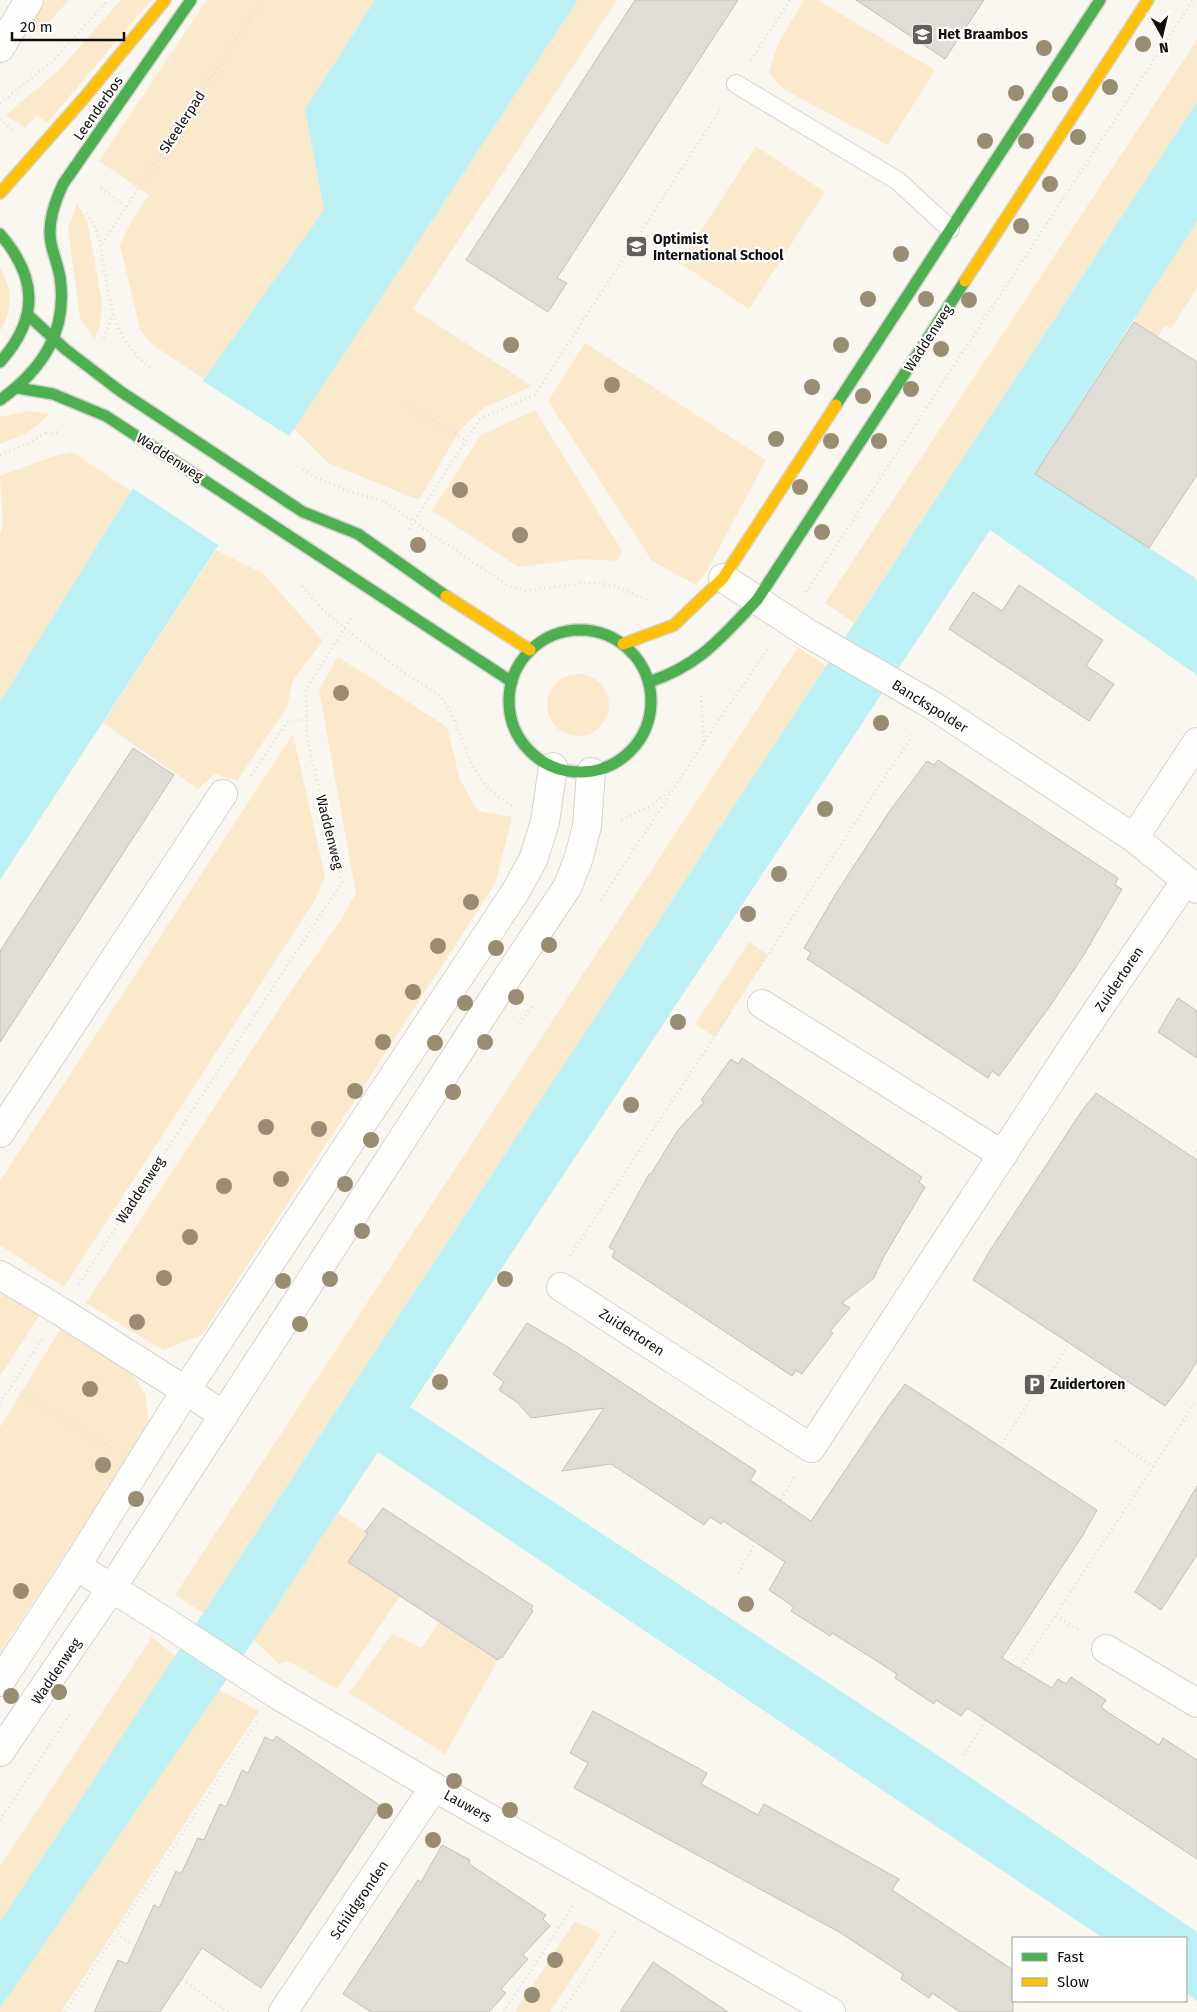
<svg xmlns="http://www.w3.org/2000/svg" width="1197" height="2012" font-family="'Fira Sans',sans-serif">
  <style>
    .green { fill: #fbe9cc }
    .water { fill: #bcf2f5 }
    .pier { fill: #faf6f0 }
    .building { fill: #e0ddd7; stroke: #c3c0bb }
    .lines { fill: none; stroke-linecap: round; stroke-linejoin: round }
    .lane-casing { stroke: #d6d2cd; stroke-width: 20 }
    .street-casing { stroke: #d6d2cd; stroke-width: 30 }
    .fast-casing { stroke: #d6d2cd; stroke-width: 14 }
    .slow-casing { stroke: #d6d2cd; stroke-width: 14 }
    .path { stroke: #e1e0de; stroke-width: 3; stroke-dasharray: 1 4; stroke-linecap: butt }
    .lane { stroke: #fefefd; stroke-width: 18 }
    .street { stroke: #fefefd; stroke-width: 28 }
    .fast { stroke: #4caf50; stroke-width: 11 }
    .slow { stroke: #ffc107; stroke-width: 11 }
    .tree { fill: #9a8c73 }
    .labels { text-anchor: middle; stroke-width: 4.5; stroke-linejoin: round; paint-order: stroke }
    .poi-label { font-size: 14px; font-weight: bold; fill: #120f0b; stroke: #fff; text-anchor: start }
    .street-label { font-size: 14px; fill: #120f0b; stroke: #fff }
  </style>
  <rect width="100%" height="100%" fill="#faf6f0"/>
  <g class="green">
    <path d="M46,0H69L39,33L30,25Z"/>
    <path d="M121,0H151L47,123L37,115L25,128L6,115L59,70Z"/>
    <path d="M207,0H375L305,109L324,210L204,379L151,344L140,329L120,245L132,220L149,195L99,161Z"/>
    <path d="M578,0H617L413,309L532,386L483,408L460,430L419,500L328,463L294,429Z"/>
    <path d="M804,0H817L935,70L888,145L783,89L769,73L778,44Z"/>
    <path d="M1197,40V102L854,623L825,603Z"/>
    <path d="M756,146L825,192L749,309L680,263Z"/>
    <path d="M77,204L87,220L102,303L100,325L94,339L80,318L68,229Z"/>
    <path d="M1197,221V288L1171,329L1165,325L1157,337L1133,321Z"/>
    <path d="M0,268C13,291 13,309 0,331Z"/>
    <path d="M585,343L766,460L709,567L696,585L652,561L548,401Z"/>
    <path d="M535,410L622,551L617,561L581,559L519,567L432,511L480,436Z"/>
    <path d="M30,411L50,414L27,433L0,444V417Z"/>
    <path d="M72,452L131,491L0,702V535L3,523L0,476L54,456Z"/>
    <path d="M216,550L264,574L323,641L293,680L287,707L237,781L215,774L198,789L103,723Z"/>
    <path d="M798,647L826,666L203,1613L175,1595Z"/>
    <path d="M338,657L447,727L460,780L478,811L512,817L495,884L202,1335L163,1350L86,1303L288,995L341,920L356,893L319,690Z"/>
    <circle cx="578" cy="705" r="31"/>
    <path d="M293,734L325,877L315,900L64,1287L0,1245V1181Z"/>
    <path d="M749,942L768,955L715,1037L695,1024Z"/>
    <path d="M0,1288L41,1313L0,1376Z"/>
    <path d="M60,1330L126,1365L145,1394L149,1426L0,1653V1427Z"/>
    <path d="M338,1513L367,1532L348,1562L400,1596L337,1689L289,1661L279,1664L254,1640Z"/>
    <path d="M439,1622L498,1660L445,1754L349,1693L392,1634L422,1648Z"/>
    <path d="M152,1637L175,1656L0,1923V1866Z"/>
    <path d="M219,1690L259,1711L61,2012H0V2008Z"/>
    <path d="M575,1921L601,1934L550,2012H515Z"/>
  </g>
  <g class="water">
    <path d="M375,0H578L294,429L0,880V702L131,491L204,379L324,210L305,109Z"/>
    <path d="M1197,102V221L1035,474L1194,577L1197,582V675L990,530L410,1407L933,1752L1197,1932V2001L1186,1993V1938H1103L378,1452L254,1640L0,2008V1922Z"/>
  </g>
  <path class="pier" d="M201,380L292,438L221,547L131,487Z"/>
  <g class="building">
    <path d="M635,0H738L557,278L567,283L548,312L466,260Z"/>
    <path d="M856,0H984L945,59Z"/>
    <path d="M1134,322L1197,362V475L1149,548L1035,474Z"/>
    <path d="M1019,585L1103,640L1086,666L1114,684L1089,721L949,629L973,592L1002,611Z"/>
    <path d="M133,748L174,775L0,1042V951Z"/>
    <path d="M938,760L1118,878L1115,885L1122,889L1085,953L1050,1006L999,1076L992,1071L988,1078L807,959L811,953L804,948L835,895L889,812L927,761L934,765Z"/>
    <path d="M1178,998L1197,1011V1058L1158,1032Z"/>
    <path d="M742,1058L922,1177L919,1182L925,1187L883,1258L874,1278L842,1303L850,1308L830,1331L833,1333L802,1374L796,1370L792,1376L612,1257L615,1251L609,1247L649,1174H651L678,1130L704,1102L701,1100L731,1059L738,1064Z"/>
    <path d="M1096,1093L1197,1160V1361L1184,1382L1165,1406L973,1280L989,1252L1049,1161L1081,1112Z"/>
    <path d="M527,1323L571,1349L756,1471L750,1480L811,1521L888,1407L905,1384L1097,1510L1083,1535L1002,1658L1052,1688L1058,1679L1066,1684L1071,1677L1106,1700L1101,1707L1109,1713L1159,1745L1163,1738L1197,1760V1859L967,1708L961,1716L936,1700L934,1704L895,1678L897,1674L864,1653L832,1633L830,1636L791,1611L794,1607L769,1590L785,1562L723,1521L721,1524L710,1517L704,1525L611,1464L562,1471L604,1408L531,1418L518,1403L499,1390L504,1382L493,1374Z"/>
    <path d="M1197,1486V1555L1161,1610L1135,1592Z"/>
    <path d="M383,1508L533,1606L531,1609L533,1611L502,1658L500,1657L498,1660L348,1562L368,1533L365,1532Z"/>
    <path d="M593,1711L707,1773L701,1784L729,1799L758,1815L764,1804L899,1879L892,1890L1013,1970V2012H960L932,1993L929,1998L901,1979L903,1974L839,1932L574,1788L588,1763L570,1753Z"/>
    <path d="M276,1736L381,1806L277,1964L261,1988L202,1948L160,2012H94L118,1960L127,1964L154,1905L159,1908L176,1871L181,1874L198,1838L204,1840L220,1804L226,1807L242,1770L248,1773L265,1737L273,1741Z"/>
    <path d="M442,1845L470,1860L469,1864L546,1915L543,1919L550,1926L523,1955L528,1959L501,1989L506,1993L489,2012H371L343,1994L418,1880L421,1882Z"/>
    <path d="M653,1962L728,2012H620Z"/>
  </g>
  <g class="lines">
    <defs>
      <path id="lane" d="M736,84L898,181L950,229"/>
      <g id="street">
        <path d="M0,48L29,0"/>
        <path d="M723,578L809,634L932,705L1134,838L1197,889"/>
        <path d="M1134,838L1197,742"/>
        <path d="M762,1004L1003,1155"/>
        <path d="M0,1133L223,794"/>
        <path d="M0,1275L60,1311L224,1415"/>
        <path d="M561,1287L811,1448L1076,1042L1186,880"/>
        <path d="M76,1566L166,1622L276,1694L434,1787L831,2012"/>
        <path d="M1106,1649L1197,1703"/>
        <path d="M0,1682L76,1566L186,1390L514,894L533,860L545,822L553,767"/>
        <path d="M0,1752L111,1589L497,993L568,886L579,857L587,826L591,772"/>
        <path d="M283,2012L434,1787"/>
      </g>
      <g id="fast">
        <path d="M0,234C38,278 39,319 0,362"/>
        <path d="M29,316L65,349L120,391L303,512L358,534L446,596"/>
        <path d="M18,388L53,394L106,416L512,682"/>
        <path d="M0,400C43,369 68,331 60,277C58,265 53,254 51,243C47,223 55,202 63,184L191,0"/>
        <path d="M836,405L1100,0"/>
        <circle cx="580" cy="701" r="71"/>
        <path d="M649,682C700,665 721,638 757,600L965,281"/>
      </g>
      <g id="slow">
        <path d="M0,193L84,98L165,0"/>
        <path d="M965,281L1148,0"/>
        <path d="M446,596L530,650"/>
        <path d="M623,644L674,625L723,578L836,405"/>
      </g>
    </defs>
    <use href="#lane" class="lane-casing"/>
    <use href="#street" class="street-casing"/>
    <use href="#fast" class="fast-casing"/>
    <use href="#slow" class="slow-casing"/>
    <g class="path">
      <path d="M751,60L790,0"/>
      <path d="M0,103L52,62L108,0"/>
      <path d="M0,119L12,130"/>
      <path d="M101,188L127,207"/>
      <path d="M87,213C99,231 101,248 104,268C111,309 116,343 152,369"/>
      <path d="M102,244L262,0"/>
      <path d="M104,338L113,314"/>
      <path d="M407,405L466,441"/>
      <path d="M46,433L58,432"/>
      <path d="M0,455L25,445L47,432"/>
      <path d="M303,469L319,479L343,489L385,502L507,585L526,591L593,582L614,586L647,600"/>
      <path d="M409,529L480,419L535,395L721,108"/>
      <path d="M302,586C331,622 367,646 404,672C415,680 436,691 444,701C450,710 455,722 459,732C472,766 480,789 514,806"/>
      <path d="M806,592L1193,0"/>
      <path d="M701,696L704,742"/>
      <path d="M251,776L288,721L307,719"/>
      <path d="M621,820L647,808L671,790"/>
      <path d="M601,900L704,742L769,647"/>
      <path d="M758,970L914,733"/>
      <path d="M520,1024L532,1006"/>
      <path d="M1146,1227L1197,1150"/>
      <path d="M570,1256L730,1013"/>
      <path d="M79,1284L342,882L307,738L306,689L352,616"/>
      <path d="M11,1387L111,1448"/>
      <path d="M1038,1393L1114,1271"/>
      <path d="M0,1403L42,1339"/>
      <path d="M1116,1441L1153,1467"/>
      <path d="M738,1573L795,1476"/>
      <path d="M1056,1616L1078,1630"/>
      <path d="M885,1624L1036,1391"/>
      <path d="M963,1755L1197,1400"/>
      <path d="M0,1820L70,1714"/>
      <path d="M65,2012L116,1933"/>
      <path d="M228,2012L116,1933L257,1721"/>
      <path d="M504,2012L574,1904"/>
      <path d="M562,2012L617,1929"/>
    </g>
    <use href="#lane" class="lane"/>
    <use href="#street" class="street"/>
    <use href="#fast" class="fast"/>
    <use href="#slow" class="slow"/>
  </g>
  <g class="tree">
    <circle cx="1143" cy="44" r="8"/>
    <circle cx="1044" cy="48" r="8"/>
    <circle cx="1110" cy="87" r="8"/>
    <circle cx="1016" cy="93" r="8"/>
    <circle cx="1060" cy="94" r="8"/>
    <circle cx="1078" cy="137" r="8"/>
    <circle cx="985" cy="141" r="8"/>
    <circle cx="1026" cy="141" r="8"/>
    <circle cx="1050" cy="184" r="8"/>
    <circle cx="1021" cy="226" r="8"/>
    <circle cx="901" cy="254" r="8"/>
    <circle cx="868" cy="299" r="8"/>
    <circle cx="926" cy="299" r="8"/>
    <circle cx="969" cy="300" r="8"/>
    <circle cx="511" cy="345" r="8"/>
    <circle cx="841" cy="345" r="8"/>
    <circle cx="941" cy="349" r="8"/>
    <circle cx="612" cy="385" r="8"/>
    <circle cx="812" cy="387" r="8"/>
    <circle cx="911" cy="389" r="8"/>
    <circle cx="863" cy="396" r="8"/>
    <circle cx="776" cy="439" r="8"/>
    <circle cx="831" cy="441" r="8"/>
    <circle cx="879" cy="441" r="8"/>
    <circle cx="800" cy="487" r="8"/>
    <circle cx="460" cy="490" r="8"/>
    <circle cx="822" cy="532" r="8"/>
    <circle cx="520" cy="535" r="8"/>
    <circle cx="418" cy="545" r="8"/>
    <circle cx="341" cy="693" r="8"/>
    <circle cx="881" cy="723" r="8"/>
    <circle cx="825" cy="809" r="8"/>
    <circle cx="779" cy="874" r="8"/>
    <circle cx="471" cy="902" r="8"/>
    <circle cx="748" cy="914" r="8"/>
    <circle cx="549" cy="945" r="8"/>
    <circle cx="438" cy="946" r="8"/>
    <circle cx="496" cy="948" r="8"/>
    <circle cx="413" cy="992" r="8"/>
    <circle cx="516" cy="997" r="8"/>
    <circle cx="465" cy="1003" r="8"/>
    <circle cx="678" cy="1022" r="8"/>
    <circle cx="383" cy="1042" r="8"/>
    <circle cx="485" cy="1042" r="8"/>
    <circle cx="435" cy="1043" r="8"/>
    <circle cx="355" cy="1091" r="8"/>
    <circle cx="453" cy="1092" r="8"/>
    <circle cx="631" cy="1105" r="8"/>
    <circle cx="266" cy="1127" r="8"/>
    <circle cx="319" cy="1129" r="8"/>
    <circle cx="371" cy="1140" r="8"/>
    <circle cx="281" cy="1179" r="8"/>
    <circle cx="345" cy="1184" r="8"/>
    <circle cx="224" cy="1186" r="8"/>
    <circle cx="362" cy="1231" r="8"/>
    <circle cx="190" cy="1237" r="8"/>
    <circle cx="164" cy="1278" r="8"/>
    <circle cx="330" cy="1279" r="8"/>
    <circle cx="505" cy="1279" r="8"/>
    <circle cx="283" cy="1281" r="8"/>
    <circle cx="137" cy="1322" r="8"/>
    <circle cx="300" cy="1324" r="8"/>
    <circle cx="440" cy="1382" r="8"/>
    <circle cx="90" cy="1389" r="8"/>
    <circle cx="103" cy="1465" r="8"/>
    <circle cx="136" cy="1499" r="8"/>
    <circle cx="21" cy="1591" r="8"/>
    <circle cx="746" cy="1604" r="8"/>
    <circle cx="59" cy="1692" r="8"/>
    <circle cx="11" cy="1696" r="8"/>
    <circle cx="454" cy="1781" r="8"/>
    <circle cx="510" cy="1810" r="8"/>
    <circle cx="385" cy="1811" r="8"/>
    <circle cx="433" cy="1840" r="8"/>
    <circle cx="555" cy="1960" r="8"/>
    <circle cx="532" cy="1995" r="8"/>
  </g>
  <defs>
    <symbol id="school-square" viewBox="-11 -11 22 22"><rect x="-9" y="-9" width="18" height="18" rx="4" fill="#63605b" stroke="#fff"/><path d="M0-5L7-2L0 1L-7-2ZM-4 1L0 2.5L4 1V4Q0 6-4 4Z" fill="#fff"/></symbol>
    <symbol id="parking-square" viewBox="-11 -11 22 22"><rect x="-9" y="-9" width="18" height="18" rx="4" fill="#63605b" stroke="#fff"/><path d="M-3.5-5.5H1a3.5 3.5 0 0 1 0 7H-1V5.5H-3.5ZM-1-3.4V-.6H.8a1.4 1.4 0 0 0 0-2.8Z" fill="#fff"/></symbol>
  </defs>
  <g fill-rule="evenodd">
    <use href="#school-square" x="910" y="22" width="25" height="25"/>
    <use href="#school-square" x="624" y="234" width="25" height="25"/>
    <use href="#parking-square" x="1022" y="1372" width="25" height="25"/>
  </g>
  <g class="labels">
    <g class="poi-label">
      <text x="938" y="39">Het Braambos</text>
      <text x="653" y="244">Optimist<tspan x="653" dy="16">International School</tspan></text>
      <text x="1050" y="1389">Zuidertoren</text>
    </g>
    <g class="street-label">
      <text transform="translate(98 108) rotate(-55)" y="5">Leenderbos</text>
      <text transform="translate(182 122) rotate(-57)" y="5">Skeelerpad</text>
      <text transform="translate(928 338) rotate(-57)" y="5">Waddenweg</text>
      <text transform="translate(170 457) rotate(33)" y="5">Waddenweg</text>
      <text transform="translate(930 706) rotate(32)" y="5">Banckspolder</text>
      <text transform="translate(330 832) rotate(76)" y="5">Waddenweg</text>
      <text transform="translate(1119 979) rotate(-56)" y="5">Zuidertoren</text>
      <text transform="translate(140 1190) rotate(-57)" y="5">Waddenweg</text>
      <text transform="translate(632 1332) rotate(33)" y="5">Zuidertoren</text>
      <text transform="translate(56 1671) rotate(-56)" y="5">Waddenweg</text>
      <text transform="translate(468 1806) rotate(29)" y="5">Lauwers</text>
      <text transform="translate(359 1900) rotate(-56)" y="5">Schildgronden</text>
    </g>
  </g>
  <rect x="1012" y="1937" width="175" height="65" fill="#ffffff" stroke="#a09f9d"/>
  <rect x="1022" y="1953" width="25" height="8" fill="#4caf50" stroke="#a09f9d"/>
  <text x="1057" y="1962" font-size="15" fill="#120f0b">Fast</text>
  <rect x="1022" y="1978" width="25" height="8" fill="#ffc107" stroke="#a09f9d"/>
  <text x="1057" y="1987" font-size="15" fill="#120f0b">Slow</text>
  <g transform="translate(1162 35) rotate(172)" stroke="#ffffff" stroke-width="4" paint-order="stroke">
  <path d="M0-4L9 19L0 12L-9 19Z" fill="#120f0b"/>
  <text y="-8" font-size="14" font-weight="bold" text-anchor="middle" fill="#120f0b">N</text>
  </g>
  <path d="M12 32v8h112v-8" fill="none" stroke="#120f0b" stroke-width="2.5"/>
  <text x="20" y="32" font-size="15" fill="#120f0b" stroke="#ffffff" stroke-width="4" paint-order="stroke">20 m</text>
</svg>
